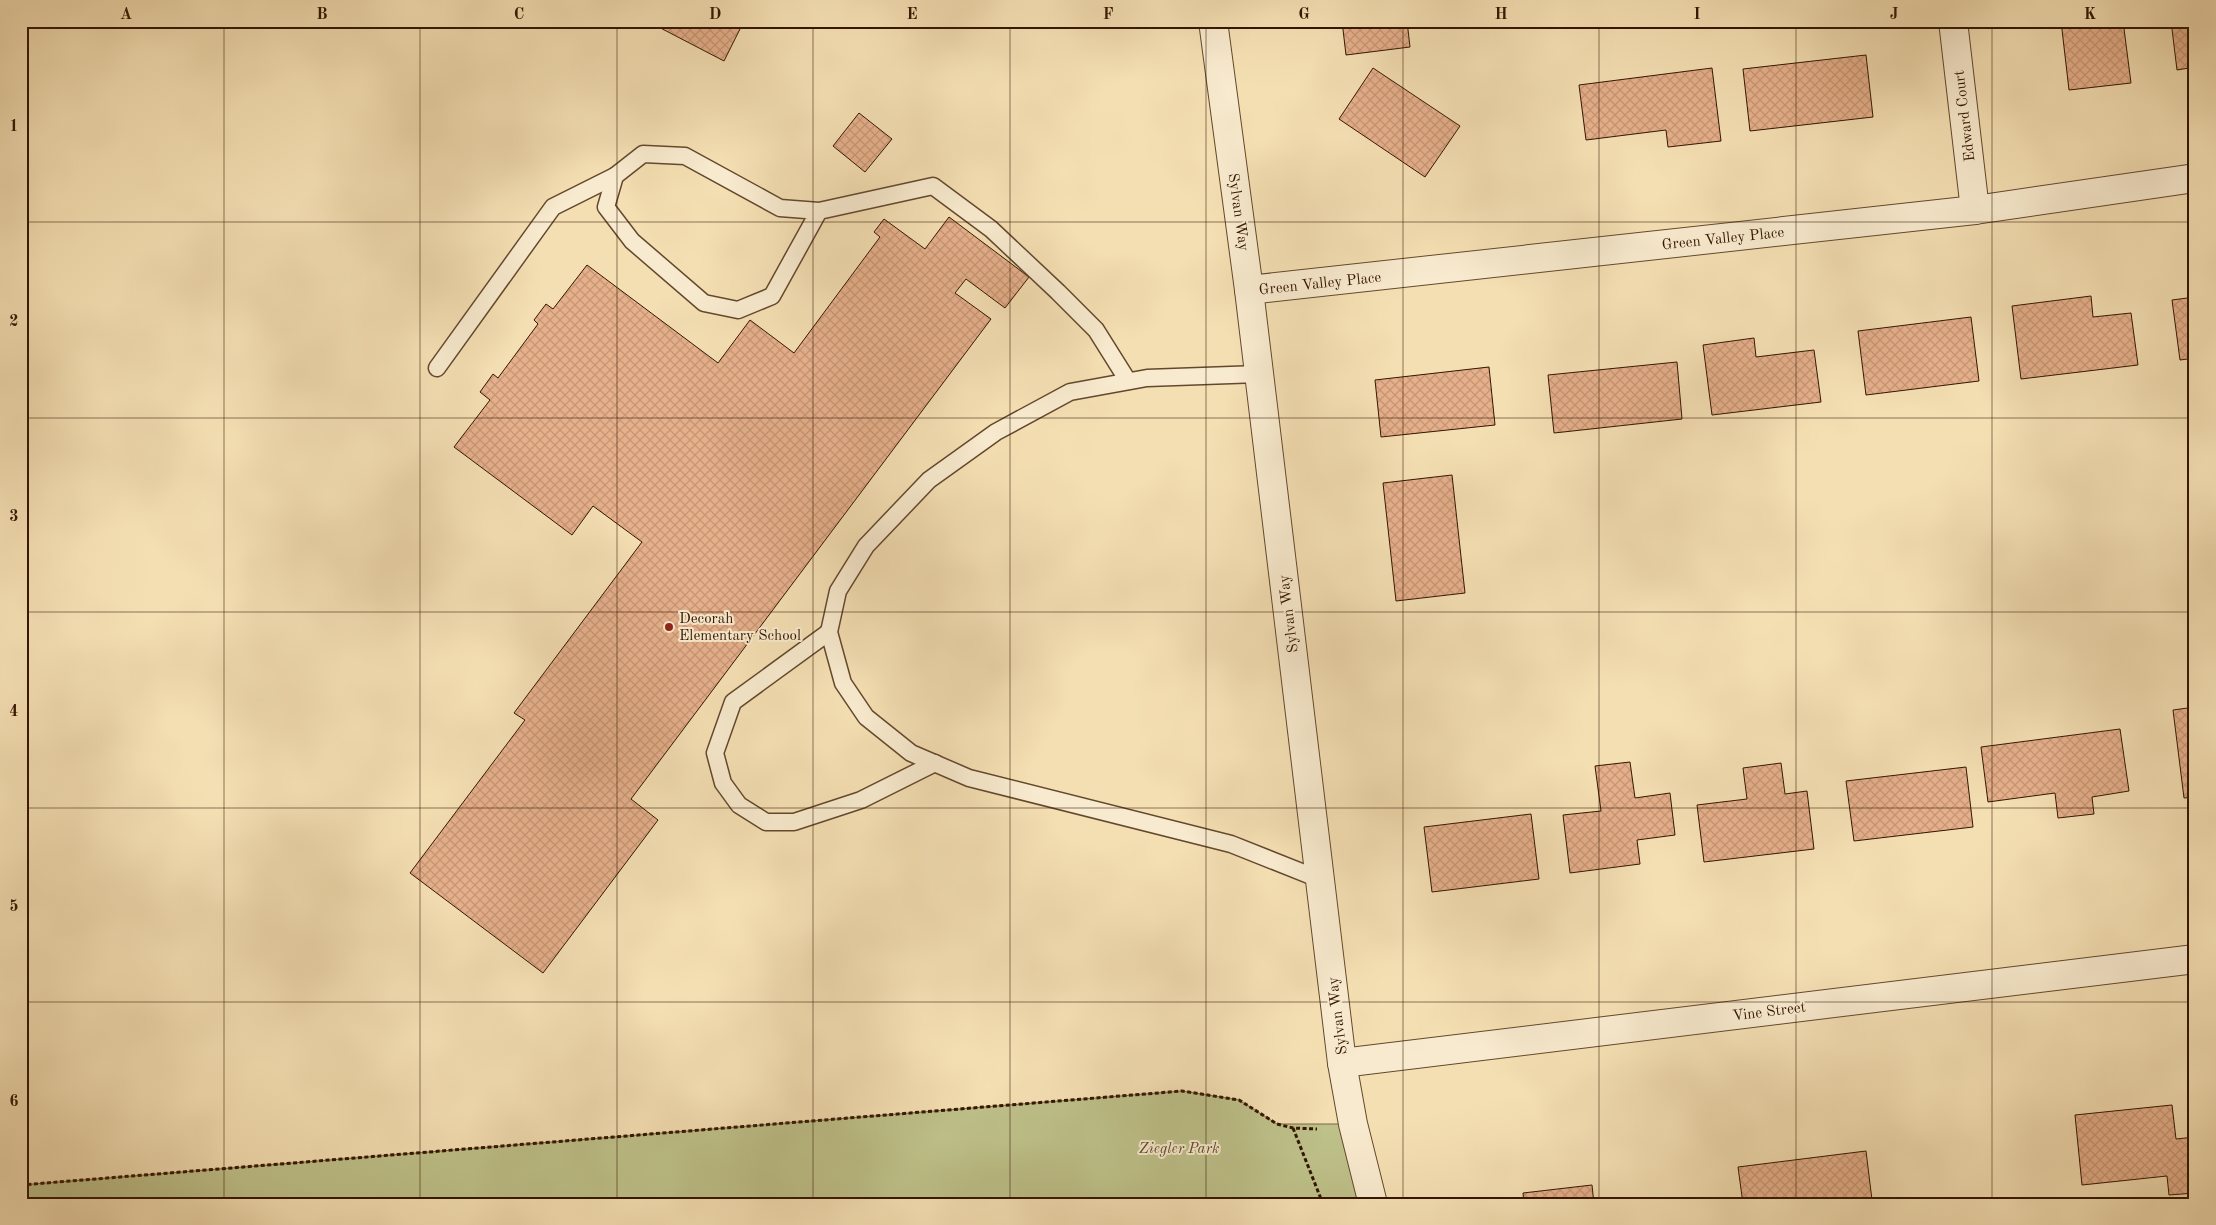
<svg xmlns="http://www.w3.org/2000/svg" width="2216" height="1225" font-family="'Old Standard TT',serif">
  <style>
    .park { fill: #bec18a; stroke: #796b45 }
    .building { fill: url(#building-cross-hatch); stroke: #341500 }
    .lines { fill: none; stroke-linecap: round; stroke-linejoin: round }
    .lane-casing { stroke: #64482d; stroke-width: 19 }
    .street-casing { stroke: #64482d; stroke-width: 30 }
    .path { stroke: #341500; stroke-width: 3; stroke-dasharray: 4 2.5; stroke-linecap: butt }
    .lane { stroke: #f8eace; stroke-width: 16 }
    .street { stroke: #f8eace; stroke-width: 28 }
    .grid { fill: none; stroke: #341500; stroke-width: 1; stroke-opacity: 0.55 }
    .poi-dot { fill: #8f2418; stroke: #f8eace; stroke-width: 2 }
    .labels { text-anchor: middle; stroke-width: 4; stroke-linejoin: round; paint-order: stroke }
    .street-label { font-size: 15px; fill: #341500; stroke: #f8eace }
    .poi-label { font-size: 15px; fill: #341500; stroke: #f8eace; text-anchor: start }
    .park-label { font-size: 15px; font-style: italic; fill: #5d4929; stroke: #f8eace }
    .neatline { fill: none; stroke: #341500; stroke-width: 2 }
    .grid-label { font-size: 16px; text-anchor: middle; font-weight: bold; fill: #341500 }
  </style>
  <defs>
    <pattern id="building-cross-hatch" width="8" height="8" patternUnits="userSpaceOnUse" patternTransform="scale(1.25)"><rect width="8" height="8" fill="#e6b08b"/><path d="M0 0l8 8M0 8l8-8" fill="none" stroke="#c69676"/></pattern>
  </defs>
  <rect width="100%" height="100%" fill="#f4dfb3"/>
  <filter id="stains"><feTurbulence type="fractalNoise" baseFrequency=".004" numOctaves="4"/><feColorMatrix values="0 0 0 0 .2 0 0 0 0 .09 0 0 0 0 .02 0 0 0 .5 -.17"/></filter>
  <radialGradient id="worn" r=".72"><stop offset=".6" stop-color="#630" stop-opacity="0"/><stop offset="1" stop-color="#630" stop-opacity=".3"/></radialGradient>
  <path class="park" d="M1182,1091L1239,1100L1277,1124H1353L1373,1204H21V1185Z"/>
  <g class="building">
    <path d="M21,21H64L21,27Z"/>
    <path d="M647,21H744L724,61Z"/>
    <path d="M1342,21H1407L1410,47L1346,55Z"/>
    <path d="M2061,21H2123L2131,83L2069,90Z"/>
    <path d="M2171,21H2195V67L2177,70Z"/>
    <path d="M1866,55L1873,117L1750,131L1743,69Z"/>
    <path d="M1373,68L1460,126L1425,177L1339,119Z"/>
    <path d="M1712,68L1721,141L1668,147L1666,130L1586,140L1579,85Z"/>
    <path d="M859,113L892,139L865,172L833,146Z"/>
    <path d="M949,217L1029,277L1005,308L966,279L955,293L991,319L631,799L658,820L543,973L410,873L525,720L514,713L642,542L593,506L572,535L454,447L490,400L480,392L493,374L498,378L538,324L534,320L546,304L553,309L587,265L718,363L750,320L794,353L880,237L874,232L884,219L925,249Z"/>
    <path d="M2091,296L2093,317L2131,313L2138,365L2021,379L2012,306Z"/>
    <path d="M2195,297V358L2180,360L2172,300Z"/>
    <path d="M1971,317L1979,381L1866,395L1858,331Z"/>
    <path d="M1754,338L1756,357L1814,350L1821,402L1712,415L1703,345Z"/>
    <path d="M1677,362L1682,419L1554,433L1548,375Z"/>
    <path d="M1489,367L1495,425L1381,437L1375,380Z"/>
    <path d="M1452,475L1465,593L1396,601L1383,483Z"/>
    <path d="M2195,707V797L2184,798L2173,710Z"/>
    <path d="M2120,729L2129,791L2092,797L2094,814L2058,818L2055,793L1988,802L1981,747Z"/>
    <path d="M1630,762L1635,798L1670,793L1675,835L1637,840L1640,864L1570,873L1563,815L1601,811L1595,766Z"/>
    <path d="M1781,763L1785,794L1807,791L1814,849L1704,862L1697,805L1747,799L1743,768Z"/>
    <path d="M1966,767L1973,827L1854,841L1846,781Z"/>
    <path d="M1531,814L1539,879L1432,892L1424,827Z"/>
    <path d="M2172,1105L2176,1139L2195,1137V1193L2169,1195L2167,1176L2082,1185L2075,1115Z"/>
    <path d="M1866,1151L1872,1200L1845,1204H1743L1738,1167Z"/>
    <path d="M1592,1185L1594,1204H1524L1523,1193Z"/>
  </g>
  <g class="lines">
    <defs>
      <g id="lane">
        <path d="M819,211L772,296L738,310L704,303L632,241L606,207L615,176L643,154L685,156L780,208L819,211L933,186L991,229L1058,292L1096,330L1128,381"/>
        <path d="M437,368L553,207L615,176"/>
        <path d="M1259,374L1147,378L1070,392L996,432L929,480L866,546L838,591L829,632L843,683L866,717L911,753L969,778L1231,844L1319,879"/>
        <path d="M829,632L733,702L715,753L723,783L739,805L766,822H794L861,800L935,763"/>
      </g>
      <g id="street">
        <path d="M1213,21L1249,290L1342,1063L1353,1124L1373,1204"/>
        <path d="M1953,21L1975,210"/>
        <path d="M1249,290L1975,210L2195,178"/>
        <path d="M1342,1063L2195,959"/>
      </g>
    </defs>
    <use href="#lane" class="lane-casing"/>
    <use href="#street" class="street-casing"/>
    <g class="path">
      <path d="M1293,1128L1323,1204"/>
      <path d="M21,1185L1182,1091L1239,1100L1277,1124L1293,1128L1317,1129"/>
    </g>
    <use href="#lane" class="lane"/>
    <use href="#street" class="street"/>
  </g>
  <path class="grid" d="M224,21V1204M420,21V1204M617,21V1204M813,21V1204M1010,21V1204M1206,21V1204M1403,21V1204M1599,21V1204M1796,21V1204M1992,21V1204M21,222H2195M21,418H2195M21,612H2195M21,808H2195M21,1002H2195"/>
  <circle class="poi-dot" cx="669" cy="627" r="5"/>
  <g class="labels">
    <g class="street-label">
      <text transform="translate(1964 116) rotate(-97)" y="5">Edward Court</text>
      <text transform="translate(1239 212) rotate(82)" y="5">Sylvan Way</text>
      <text transform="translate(1723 238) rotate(-6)" y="5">Green Valley Place</text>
      <text transform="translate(1320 283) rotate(-6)" y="5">Green Valley Place</text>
      <text transform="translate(1288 614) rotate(-97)" y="5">Sylvan Way</text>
      <text transform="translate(1769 1011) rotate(-7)" y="5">Vine Street</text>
      <text transform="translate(1337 1016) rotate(-97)" y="5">Sylvan Way</text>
    </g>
    <g class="poi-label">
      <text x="679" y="623">Decorah<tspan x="679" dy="17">Elementary School</tspan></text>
    </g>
    <g class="park-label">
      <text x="1179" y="1153">Ziegler Park</text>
    </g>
  </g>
  <rect width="2216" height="1225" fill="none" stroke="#f4dfb3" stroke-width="55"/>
  <rect x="28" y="28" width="2160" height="1170" class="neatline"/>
  <g class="grid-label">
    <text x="126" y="19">A</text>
    <text x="322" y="19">B</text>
    <text x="519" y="19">C</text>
    <text x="715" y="19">D</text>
    <text x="912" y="19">E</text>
    <text x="1108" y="19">F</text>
    <text x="1304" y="19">G</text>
    <text x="1501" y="19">H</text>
    <text x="1697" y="19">I</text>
    <text x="1894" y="19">J</text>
    <text x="2090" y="19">K</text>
    <text x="14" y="131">1</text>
    <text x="14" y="326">2</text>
    <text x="14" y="521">3</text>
    <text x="14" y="716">4</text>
    <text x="14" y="911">5</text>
    <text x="14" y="1106">6</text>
  </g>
  <rect width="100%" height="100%" filter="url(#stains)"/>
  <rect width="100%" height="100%" fill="url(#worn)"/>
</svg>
